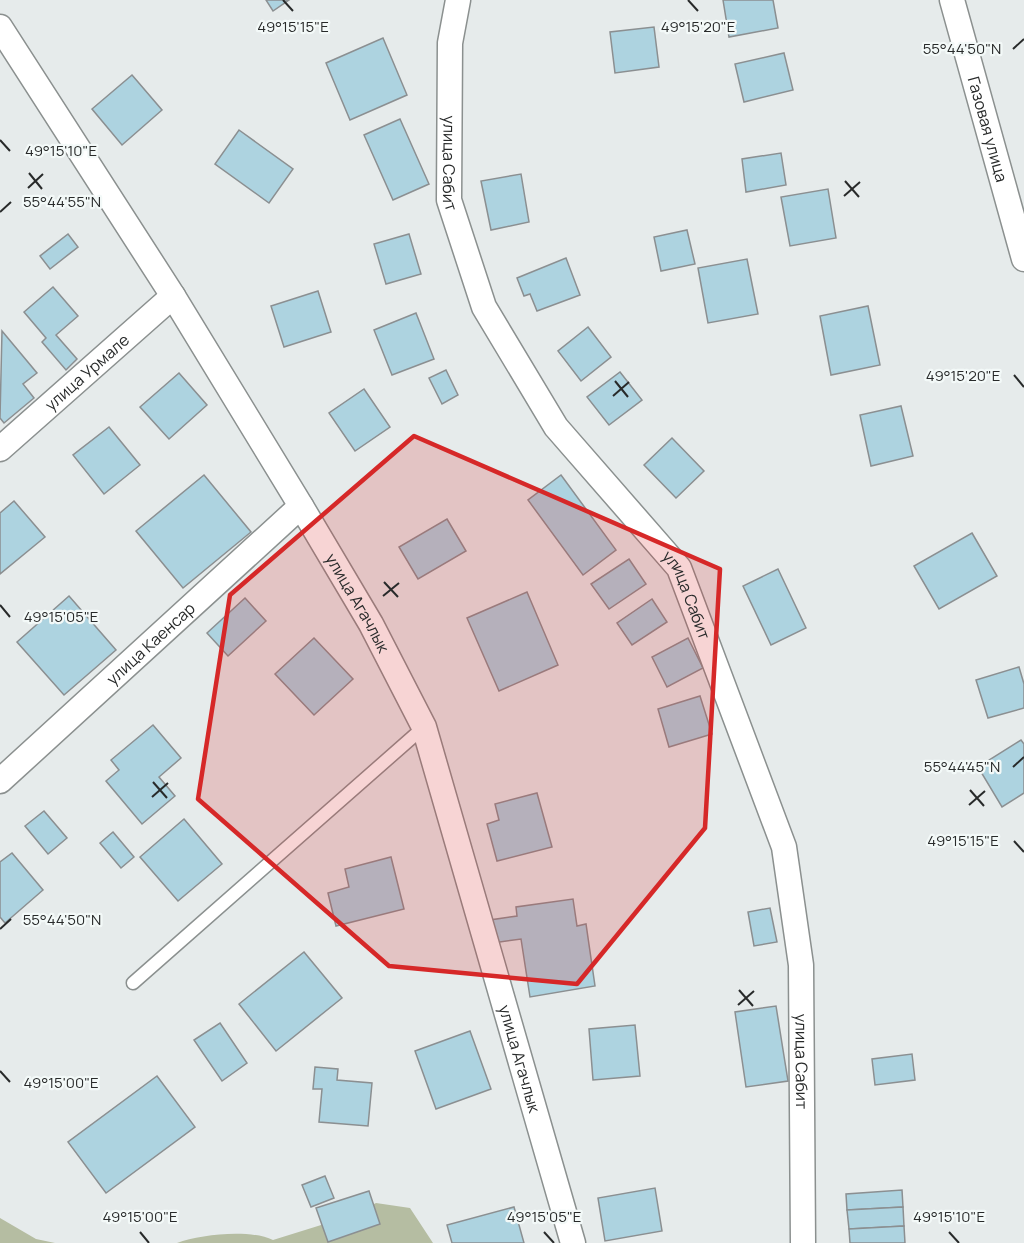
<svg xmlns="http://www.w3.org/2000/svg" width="1024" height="1243" font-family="Manrope,sans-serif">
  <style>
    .green { fill: #b5bda2 }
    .building { fill: #add3e0; stroke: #8b8f91; stroke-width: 1.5 }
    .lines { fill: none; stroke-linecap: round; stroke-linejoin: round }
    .lane-casing { stroke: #8b908f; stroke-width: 15 }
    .street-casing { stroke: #8b908f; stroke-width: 27 }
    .lane { stroke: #fff; stroke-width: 12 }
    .street { stroke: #fff; stroke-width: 24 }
    .marked { fill: #d62828; fill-opacity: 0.2; stroke: #d62828; stroke-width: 4.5; stroke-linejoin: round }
    .ticks { fill: none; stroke: #282a2a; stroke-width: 2 }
    .labels { text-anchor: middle; stroke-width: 4.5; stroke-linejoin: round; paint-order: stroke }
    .street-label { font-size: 16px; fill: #282a2a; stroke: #f3f9f8 }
    .ticks-label { font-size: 15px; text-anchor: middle; fill: #282a2a; stroke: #f3f9f8; stroke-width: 4.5; stroke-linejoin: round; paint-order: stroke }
  </style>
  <rect width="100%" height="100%" fill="#e6ebeb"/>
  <g class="green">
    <path d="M376,1203L410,1208L433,1243H177C201,1234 250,1229 273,1240L350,1216Z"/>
    <path d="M0,1218L36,1239L55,1243H0Z"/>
  </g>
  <g class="building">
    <path d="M266,0H289L273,11Z"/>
    <path d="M723,0H773L778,28L729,37Z"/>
    <path d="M654,27L659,67L615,73L610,32Z"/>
    <path d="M383,38L407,95L350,120L326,63Z"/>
    <path d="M784,53L793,90L744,102L735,64Z"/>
    <path d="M132,75L162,110L122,145L92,109Z"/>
    <path d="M400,119L429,184L393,200L364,135Z"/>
    <path d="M239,130L293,169L269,203L215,164Z"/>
    <path d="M781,153L786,185L746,192L742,159Z"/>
    <path d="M521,174L529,222L491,230L481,181Z"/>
    <path d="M828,189L836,238L790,246L781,197Z"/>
    <path d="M687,230L695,264L661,271L654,237Z"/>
    <path d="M68,234L78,247L50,269L40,256Z"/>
    <path d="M409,234L421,274L386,284L374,244Z"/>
    <path d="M566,258L580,295L537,311L530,294L524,296L517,278Z"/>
    <path d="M747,259L758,314L708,323L698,268Z"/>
    <path d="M53,287L78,316L56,335L77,359L66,370L42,342L46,338L24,312Z"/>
    <path d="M318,291L331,332L284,347L271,306Z"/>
    <path d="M868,306L880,365L831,375L820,316Z"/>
    <path d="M416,313L434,359L392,375L374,330Z"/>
    <path d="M588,327L611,357L581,381L558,351Z"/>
    <path d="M2,331L37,373L23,384L34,398L4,423L0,418Z"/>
    <path d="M446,370L458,395L442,404L429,378Z"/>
    <path d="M620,372L642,400L609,425L587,397Z"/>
    <path d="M179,373L207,405L169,439L140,407Z"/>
    <path d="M364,389L390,427L355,451L329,413Z"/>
    <path d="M901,406L913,456L871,466L860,415Z"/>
    <path d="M109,427L140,465L104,494L73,455Z"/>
    <path d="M672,438L704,471L676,498L644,465Z"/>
    <path d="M204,475L251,532L183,588L136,531Z"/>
    <path d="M561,475L616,550L583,575L528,500Z"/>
    <path d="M14,501L45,537L0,574V513Z"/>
    <path d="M447,519L466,551L418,579L399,547Z"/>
    <path d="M972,533L997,576L939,609L914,566Z"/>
    <path d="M629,559L646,584L609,609L591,584Z"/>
    <path d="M778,569L806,628L771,645L743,586Z"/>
    <path d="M527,592L558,665L499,691L467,618Z"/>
    <path d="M69,596L116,650L64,695L17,642Z"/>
    <path d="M245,598L266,621L228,656L207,633Z"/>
    <path d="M652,599L667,622L632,645L617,623Z"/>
    <path d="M314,638L353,679L314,715L275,674Z"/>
    <path d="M688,638L703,668L667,687L652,657Z"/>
    <path d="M1019,667L1024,684V708L988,718L976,680Z"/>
    <path d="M700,696L712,734L669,747L658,709Z"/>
    <path d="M153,725L181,758L159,777L175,796L142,824L106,781L119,770L111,760Z"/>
    <path d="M1021,740L1024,744V793L1002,807L978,767Z"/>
    <path d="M537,793L552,847L497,861L487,824L499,820L495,804Z"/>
    <path d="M44,811L67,838L48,854L25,826Z"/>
    <path d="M184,819L222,864L178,901L140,857Z"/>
    <path d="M113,832L134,857L121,868L100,843Z"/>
    <path d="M12,853L43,890L5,923L0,917V862Z"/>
    <path d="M391,857L404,909L336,926L328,893L349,887L345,869Z"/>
    <path d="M573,899L577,926L586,924L595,986L530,997L521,939L493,943L490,920L517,916L516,907Z"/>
    <path d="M770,908L777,942L754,946L748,912Z"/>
    <path d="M304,952L342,998L276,1051L239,1004Z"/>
    <path d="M776,1006L788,1081L746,1087L735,1012Z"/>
    <path d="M220,1023L247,1063L222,1081L194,1040Z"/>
    <path d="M635,1025L640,1076L593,1080L589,1029Z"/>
    <path d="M470,1031L491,1089L436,1109L415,1051Z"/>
    <path d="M912,1054L915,1080L875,1085L872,1059Z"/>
    <path d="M315,1067L338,1069L337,1080L372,1083L368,1126L319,1122L322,1089H313Z"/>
    <path d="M157,1076L195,1127L106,1193L68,1142Z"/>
    <path d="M325,1176L334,1198L311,1207L302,1185Z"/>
    <path d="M655,1188L662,1231L605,1241L598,1198Z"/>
    <path d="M902,1190L903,1207L847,1210L846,1194Z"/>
    <path d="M369,1191L380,1224L328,1242L316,1208Z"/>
    <path d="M514,1207L524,1243H452L447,1225Z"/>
    <path d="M903,1207L904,1226L849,1229L847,1210Z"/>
    <path d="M904,1226L905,1243H850L849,1229Z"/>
  </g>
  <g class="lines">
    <defs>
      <path id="lane" d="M133,983L424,727"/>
      <g id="street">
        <path id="s1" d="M458,0L450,43L449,200L484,307L556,427L679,568L784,847L801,965L803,1243"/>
        <path id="s2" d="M952,0L1024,259"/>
        <path id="s3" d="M0,27L173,296L301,506L371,624L424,727L573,1243"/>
        <path id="s4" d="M0,449L173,296"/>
        <path id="s5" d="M0,781L301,506"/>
      </g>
    </defs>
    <use href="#lane" class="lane-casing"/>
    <use href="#street" class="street-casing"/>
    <use href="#lane" class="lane"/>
    <use href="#street" class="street"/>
  </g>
  <path class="marked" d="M414,436L720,569L705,828L577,984L389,966L198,799L230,595Z"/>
  <path class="ticks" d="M283,0L293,11M688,0L698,11M1013,49L1024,39M0,140L10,151M29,173L42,189M845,181L859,197M28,188L43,174M844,196L860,182M0,212L11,202M1014,375L1024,387M615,381L628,397M613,396L629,382M384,582L398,597M383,596L399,583M0,605L10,617M1013,767L1024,757M153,782L167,798M970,790L984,806M152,797L168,783M969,805L985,791M1014,841L1024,852M0,929L11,919M739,990L753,1006M738,1005L754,991M0,1071L10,1082M140,1232L149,1243M544,1232L554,1243M949,1232L959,1243"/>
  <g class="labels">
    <g class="street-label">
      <text dy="6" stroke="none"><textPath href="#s2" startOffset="134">Газовая улица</textPath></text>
      <text dy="6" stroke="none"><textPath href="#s1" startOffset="164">улица Сабит</textPath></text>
      <text dy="6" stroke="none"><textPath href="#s4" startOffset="116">улица Урмале</textPath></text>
      <text dy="6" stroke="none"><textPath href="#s1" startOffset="668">улица Сабит</textPath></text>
      <text dy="6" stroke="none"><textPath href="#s3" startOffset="678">улица Агачлык</textPath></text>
      <text dy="6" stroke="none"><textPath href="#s5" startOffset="204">улица Каенсар</textPath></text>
      <text dy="6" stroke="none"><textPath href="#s3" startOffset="1164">улица Агачлык</textPath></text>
      <text dy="6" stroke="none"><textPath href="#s1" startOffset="1154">улица Сабит</textPath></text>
    </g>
  </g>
  <g class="ticks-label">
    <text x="698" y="32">49°15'20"E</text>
    <text x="293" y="32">49°15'15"E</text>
    <text x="962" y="54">55°44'50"N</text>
    <text x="61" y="156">49°15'10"E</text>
    <text x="62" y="207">55°44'55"N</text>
    <text x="963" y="381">49°15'20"E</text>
    <text x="61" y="622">49°15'05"E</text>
    <text x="962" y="772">55°44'45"N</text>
    <text x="963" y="846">49°15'15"E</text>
    <text x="62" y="925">55°44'50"N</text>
    <text x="61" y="1088">49°15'00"E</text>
    <text x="140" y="1222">49°15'00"E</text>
    <text x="544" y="1222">49°15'05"E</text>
    <text x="949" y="1222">49°15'10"E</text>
  </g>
</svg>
